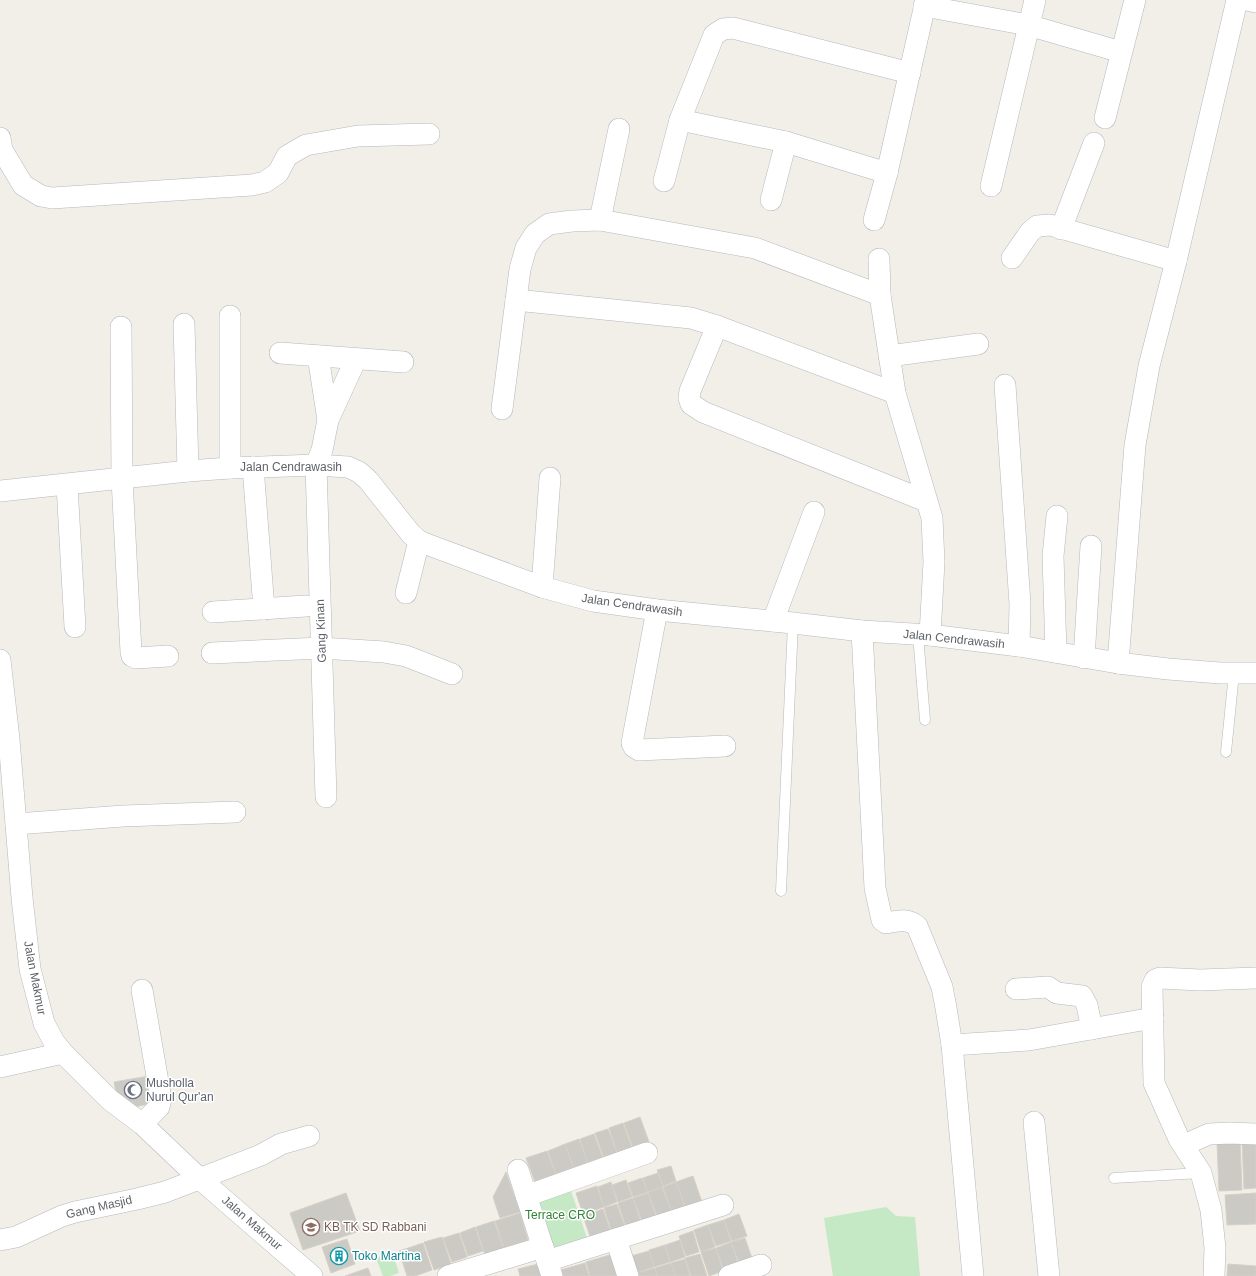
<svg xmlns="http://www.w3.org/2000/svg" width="1256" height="1276" font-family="Arial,sans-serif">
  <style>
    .green { fill: #c5e8c5 }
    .building { fill: #cccac5; stroke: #d6d1c6 }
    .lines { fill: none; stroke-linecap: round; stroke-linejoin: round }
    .lane-casing { stroke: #b5b8bc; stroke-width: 11 }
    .street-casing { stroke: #b5b8bc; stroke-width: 22 }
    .lane { stroke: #fff; stroke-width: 10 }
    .street { stroke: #fff; stroke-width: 21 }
    .labels { text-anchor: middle; stroke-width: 3; stroke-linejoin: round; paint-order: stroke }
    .street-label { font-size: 12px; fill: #5f6368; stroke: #fff }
    .worship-label { font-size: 12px; fill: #5b616d; stroke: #fff; text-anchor: start }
    .park-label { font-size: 12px; fill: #348238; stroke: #fff }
    .education-label { font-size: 12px; fill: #785e54; stroke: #fff; text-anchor: start }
    .culture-label { font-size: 12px; fill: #0d838f; stroke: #fff; text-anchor: start }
  </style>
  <rect width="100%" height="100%" fill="#f1efe8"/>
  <g class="green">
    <path d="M571,1191L587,1238L554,1249L537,1202Z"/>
    <path d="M886,1207L896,1216L915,1217L920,1276H833L824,1218Z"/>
    <path d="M392,1252L399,1273L390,1276H383L376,1258Z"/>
  </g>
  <g class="building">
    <path d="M149,1076L154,1103L129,1108L117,1097L114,1082Z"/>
    <path d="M640,1117L649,1142L633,1148L624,1123Z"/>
    <path d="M623,1123L632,1148L617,1153L609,1128Z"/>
    <path d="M608,1129L617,1153L604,1158L595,1133Z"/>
    <path d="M594,1134L603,1158L588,1163L580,1139Z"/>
    <path d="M579,1139L588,1163L574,1168L565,1144Z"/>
    <path d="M1242,1139H1256V1188L1244,1189Z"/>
    <path d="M1240,1141L1242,1190L1219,1191L1217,1142Z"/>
    <path d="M565,1144L574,1169L556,1175L548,1151Z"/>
    <path d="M547,1151L556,1175L535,1182L526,1158Z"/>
    <path d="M671,1166L676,1181L663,1186L657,1170Z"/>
    <path d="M506,1172L520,1212L500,1218L493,1197Z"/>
    <path d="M658,1173L663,1187L648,1192L643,1178Z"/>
    <path d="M693,1176L704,1208L688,1214L676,1182Z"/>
    <path d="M642,1178L648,1192L633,1197L628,1183Z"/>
    <path d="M626,1180L632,1197L618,1202L612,1185Z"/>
    <path d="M611,1182L617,1202L604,1207L598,1187Z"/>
    <path d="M676,1182L685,1207L671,1211L663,1187Z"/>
    <path d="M597,1186L604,1207L583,1214L576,1193Z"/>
    <path d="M662,1187L671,1211L657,1216L648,1192Z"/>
    <path d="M346,1193L360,1231L303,1250L290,1213Z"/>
    <path d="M648,1193L656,1216L642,1221L633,1198Z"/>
    <path d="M1256,1193V1224L1227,1225L1225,1195Z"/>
    <path d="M633,1198L641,1222L626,1227L618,1203Z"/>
    <path d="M617,1204L625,1227L612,1232L604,1208Z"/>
    <path d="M603,1209L611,1232L591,1239L583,1216Z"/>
    <path d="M520,1213L528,1240L504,1248L495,1221Z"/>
    <path d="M739,1214L747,1236L732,1241L724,1220Z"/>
    <path d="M724,1220L731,1241L716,1246L708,1225Z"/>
    <path d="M494,1221L504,1249L485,1255L476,1227Z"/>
    <path d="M708,1225L715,1247L701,1252L694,1230Z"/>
    <path d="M475,1227L483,1251L468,1256L460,1233Z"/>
    <path d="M693,1231L699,1252L686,1256L679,1236Z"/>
    <path d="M459,1233L467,1257L452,1262L443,1238Z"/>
    <path d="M442,1237L451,1264L434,1270L424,1242Z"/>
    <path d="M745,1238L753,1261L740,1265L731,1242Z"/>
    <path d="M347,1239L355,1264L331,1273L322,1247Z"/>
    <path d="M680,1240L685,1257L670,1262L665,1245Z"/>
    <path d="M731,1242L739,1266L724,1271L716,1248Z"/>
    <path d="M423,1243L432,1270L415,1276H407L399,1251Z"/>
    <path d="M665,1245L670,1262L654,1267L649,1250Z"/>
    <path d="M716,1248L723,1271L709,1276L701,1252Z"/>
    <path d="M649,1251L654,1267L636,1273L631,1256Z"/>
    <path d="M613,1254L620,1276H590L586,1262Z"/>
    <path d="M700,1254L707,1276H691L685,1258Z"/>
    <path d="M685,1259L690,1276H675L671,1263Z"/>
    <path d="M585,1263L589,1276H559L557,1271Z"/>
    <path d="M671,1263L675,1276H657L655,1268Z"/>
    <path d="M538,1264L541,1276H520L518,1269Z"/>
    <path d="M1228,1264L1256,1266V1276H1227Z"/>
    <path d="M368,1268L371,1276H345Z"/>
    <path d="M655,1268L657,1276H638L637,1273Z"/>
  </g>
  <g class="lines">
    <defs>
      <g id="lane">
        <path d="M918,635L925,720"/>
        <path d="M1226,752L1234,673"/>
        <path d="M781,891L793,623"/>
        <path d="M1114,1178L1201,1173"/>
      </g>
      <g id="street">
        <path d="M1247,0L1256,2"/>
        <path d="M924,6L1028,25L1121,52"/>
        <path d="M1105,118L1135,0"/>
        <path d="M680,120L786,142L887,173"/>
        <path d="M0,138L2,150L23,185L41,196L52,198L252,185L265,182L278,173L287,156L306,145L358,136L429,134"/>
        <path d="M664,181L680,120L714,35L723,29L733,28L910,73"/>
        <path d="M991,186L1035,0"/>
        <path d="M771,200L786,142"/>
        <path d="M600,220L619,129"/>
        <path d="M874,220L887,173L926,0"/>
        <path d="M1061,229L1094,143"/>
        <path d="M1012,258L1030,232L1037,226L1050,225L1176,261"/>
        <path d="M879,259L880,295L895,393L932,518L934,562L930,635"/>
        <path d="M516,300L691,318L717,326L895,393"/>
        <path d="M230,316V468"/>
        <path d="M184,324L188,471"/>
        <path d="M717,326L690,391L689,398L691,404L703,412L926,501"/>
        <path d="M121,327L122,479L131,652L132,656L136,658L168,656"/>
        <path d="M280,353L403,362"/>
        <path d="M318,356L328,420"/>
        <path d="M889,356L978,344"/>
        <path d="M1005,385L1020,604L1019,646"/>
        <path d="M502,409L520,269L526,248L535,234L549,224L572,221L600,220L755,248L880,295"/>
        <path d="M253,467L264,609"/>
        <path d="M67,485L75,627"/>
        <path d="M0,491L188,471L230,468L316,465L348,467L359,472L368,480L411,534L419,541L429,545L542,587L593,601L657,610L793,623L862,631L930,635L1019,646L1118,663L1168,669L1220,673H1256"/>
        <path d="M542,587L550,478"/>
        <path d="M406,593L419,541"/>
        <path d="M657,610L632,743L634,747L639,750L725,746"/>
        <path d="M213,612L306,606"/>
        <path d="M773,621L814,512"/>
        <path d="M862,631L875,888L882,920L886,923C898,921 907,918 917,926L942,987L946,1008L952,1045L973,1276"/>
        <path d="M1056,652L1053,556L1057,516"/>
        <path d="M212,653L321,648L384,652L406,656L452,674"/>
        <path d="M1084,658L1091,546"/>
        <path d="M0,660L9,739L22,898L30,969L44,1023L54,1042L63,1053L110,1100L142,1124L200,1179L312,1276"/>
        <path d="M1118,663L1135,445L1149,366L1176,261L1237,0"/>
        <path d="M326,797L316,465L322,450L328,420L356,359"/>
        <path d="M16,824L123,816L235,812"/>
        <path d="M1016,989L1048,987L1057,993L1082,996L1087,1005L1092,1029"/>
        <path d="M952,1045L1029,1040L1153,1018"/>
        <path d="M0,1067L63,1053"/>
        <path d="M1034,1122L1049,1276"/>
        <path d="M142,1124L159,1107L161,1099L142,990"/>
        <path d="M1184,1145L1209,1134L1230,1133L1256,1134"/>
        <path d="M518,1170L552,1276"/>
        <path d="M526,1196L647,1153"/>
        <path d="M616,1239L628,1276"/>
        <path d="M0,1240L16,1237L62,1216L75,1212L137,1199L165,1192L261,1155L281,1144L309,1136"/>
        <path d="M547,1261L723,1205"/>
        <path d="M448,1276L543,1247"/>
        <path d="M729,1276L761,1265"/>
        <path d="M1214,1276L1215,1248L1211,1210L1201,1173L1179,1139L1154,1083L1152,987L1155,980L1160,978L1200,980L1256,978"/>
      </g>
    </defs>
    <use href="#lane" class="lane-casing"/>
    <use href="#street" class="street-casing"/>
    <use href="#lane" class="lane"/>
    <use href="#street" class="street"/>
  </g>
  <defs>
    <symbol id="mosque-ring" viewBox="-11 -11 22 22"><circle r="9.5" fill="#fff" stroke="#6b7280" stroke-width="1.5"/><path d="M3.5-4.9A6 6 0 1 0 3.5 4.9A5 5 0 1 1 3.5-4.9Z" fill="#6b7280"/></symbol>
    <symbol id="school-ring" viewBox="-11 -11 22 22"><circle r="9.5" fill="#fff" stroke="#8d6e63" stroke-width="1.5"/><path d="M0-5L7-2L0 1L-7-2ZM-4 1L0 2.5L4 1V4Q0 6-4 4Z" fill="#8d6e63"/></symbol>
    <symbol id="building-ring" viewBox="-11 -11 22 22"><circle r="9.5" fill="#fff" stroke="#0f9aa8" stroke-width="1.5"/><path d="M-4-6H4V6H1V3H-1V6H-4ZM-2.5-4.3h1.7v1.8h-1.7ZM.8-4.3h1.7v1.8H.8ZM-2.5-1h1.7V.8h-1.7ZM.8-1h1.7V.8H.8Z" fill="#0f9aa8"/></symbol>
  </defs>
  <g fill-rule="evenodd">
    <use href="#mosque-ring" x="123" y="1080" width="20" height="20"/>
    <use href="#school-ring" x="301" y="1217" width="20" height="20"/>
    <use href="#building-ring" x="329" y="1246" width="20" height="20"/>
  </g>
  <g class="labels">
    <g class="street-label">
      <text x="291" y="471">Jalan Cendrawasih</text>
      <text transform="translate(632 605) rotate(8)" y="4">Jalan Cendrawasih</text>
      <text transform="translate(321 631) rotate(-92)" y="4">Gang Kinan</text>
      <text transform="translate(954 639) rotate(6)" y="4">Jalan Cendrawasih</text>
      <text transform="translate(35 978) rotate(79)" y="4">Jalan Makmur</text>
      <text transform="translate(99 1207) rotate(-13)" y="4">Gang Masjid</text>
      <text transform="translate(252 1223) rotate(41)" y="4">Jalan Makmur</text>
    </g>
    <g class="worship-label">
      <text x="146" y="1087">Musholla<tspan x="146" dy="14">Nurul Qur'an</tspan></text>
    </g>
    <g class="park-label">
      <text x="560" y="1219">Terrace CRO</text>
    </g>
    <g class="education-label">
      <text x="324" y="1231">KB TK SD Rabbani</text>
    </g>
    <g class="culture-label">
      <text x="352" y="1260">Toko Martina</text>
    </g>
  </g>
</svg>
